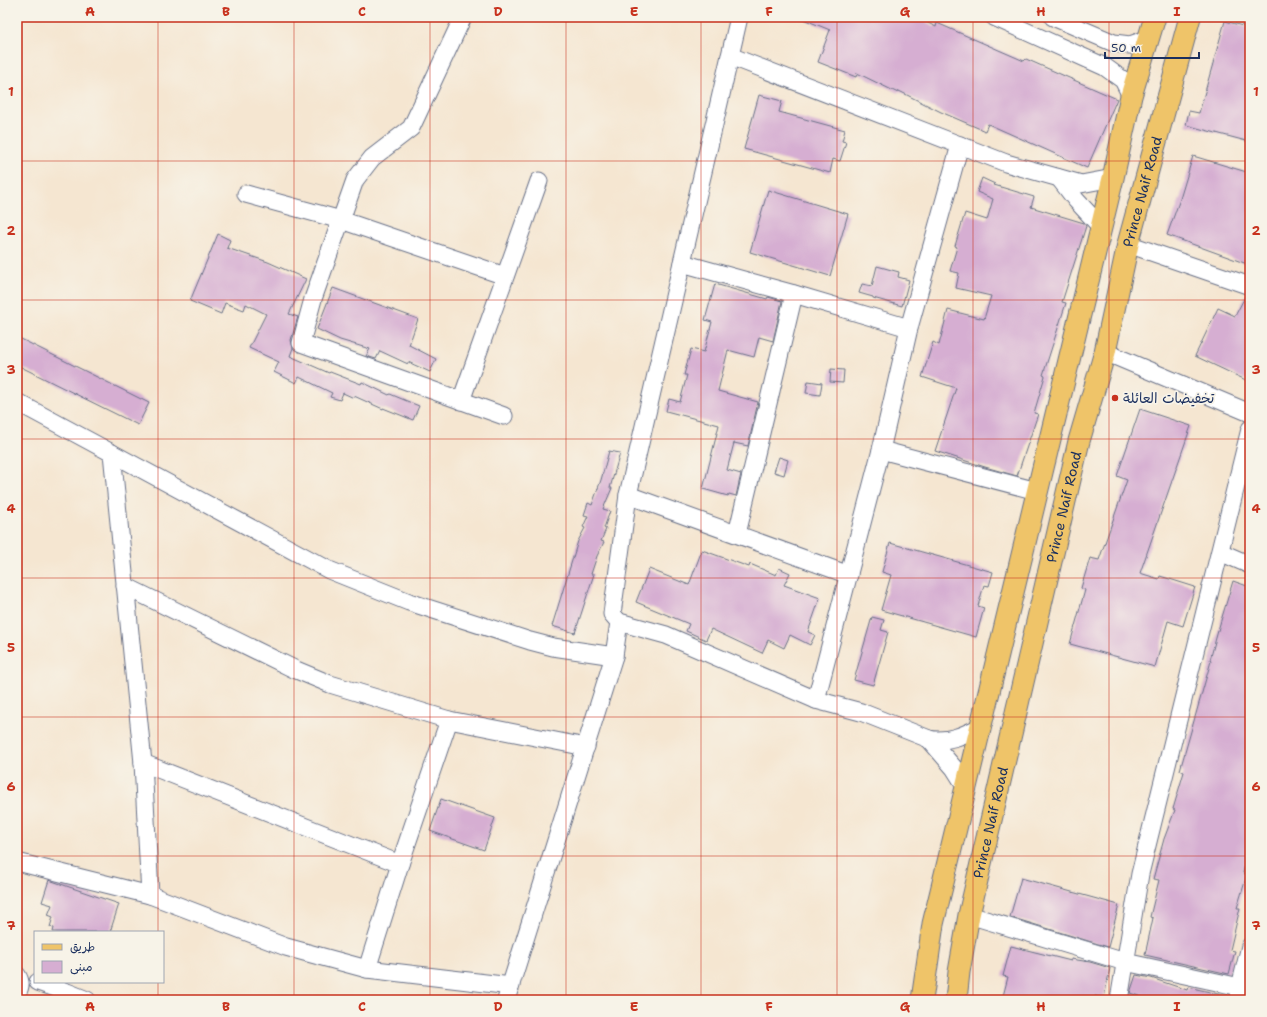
<svg xmlns="http://www.w3.org/2000/svg" width="1267" height="1017" font-family="'Shantell Sans','Playpen Sans Arabic',sans-serif">
  <style>
    .building { fill: #d6aed2 }
    .lines { fill: none; stroke-linecap: round; stroke-linejoin: round }
    .minor-casing { stroke: #676f86; stroke-width: 19 }
    .major-casing { stroke: #676f86; stroke-width: 23 }
    .minor { stroke: #fff; stroke-width: 17 }
    .major { stroke: #efc469; stroke-width: 21 }
    .grid { fill: none; stroke: #c8321e; stroke-width: 1; stroke-opacity: 0.55 }
    .poi-dot { fill: #c8321e; stroke: #f7f3e8; stroke-width: 1.5 }
    .labels { text-anchor: middle; stroke-width: 3.5; stroke-linejoin: round; paint-order: stroke }
    .street-label { font-size: 14px; fill: #1b2f5e; stroke: #f7f3e8 }
    .poi-label { font-size: 14px; fill: #1b2f5e; stroke: #f7f3e8; text-anchor: start }
    .neatline { fill: none; stroke: #c8321e; stroke-width: 1.5 }
    .grid-label { font-size: 13px; text-anchor: middle; font-weight: bold; fill: #c8321e }
  </style>
  <rect width="100%" height="100%" fill="#f7f3e8"/>
  <filter id="ink" filterUnits="userSpaceOnUse"><feTurbulence type="fractalNoise" baseFrequency=".025" numOctaves="2"/><feDisplacementMap in="SourceGraphic" scale="8" xChannelSelector="R" yChannelSelector="G"/><feConvolveMatrix kernelMatrix="1 2 1 2 8 2 1 2 1" color-interpolation-filters="sRGB"/></filter>
  <filter id="wash" filterUnits="userSpaceOnUse"><feTurbulence type="fractalNoise" baseFrequency=".012" numOctaves="4" result="noise"/><feDisplacementMap in="SourceGraphic" scale="16" xChannelSelector="R" yChannelSelector="G"/><feGaussianBlur stdDeviation="0.9" result="paint"/><feColorMatrix in="noise" values="0 0 0 0 0 0 0 0 0 0 0 0 0 0 0 0 0 1.4 0 .05"/><feComposite in="paint" operator="in"/></filter>
  <g filter="url(#wash)">
    <rect width="100%" height="100%" fill="#f5e6d1"/>
    <g id="blocks">
      <g class="building">
        <path d="M798,17H916L936,27L937,23L1024,61L1026,59L1117,99L1087,168L988,124L985,131L941,112L899,91L898,93L857,73L856,77L818,62L830,30Z"/>
        <path d="M1225,21L1250,28V142L1186,125L1189,111L1199,113Z"/>
        <path d="M759,95L782,101L779,112L845,130L842,141L846,142L840,161L833,159L830,173L744,149Z"/>
        <path d="M1193,156L1250,173V265L1167,235L1180,199Z"/>
        <path d="M982,178L995,184L994,185L1034,197L1031,207L1084,223L1086,226L1062,302L1066,303L1043,375L1045,376L1034,413L1038,414L1017,476L985,467L935,451L956,388L922,377L933,342L939,345L948,310L984,319L991,296L956,288L959,273L950,271L957,247L955,246L965,213L987,220L993,199L977,192Z"/>
        <path d="M768,190L848,214L830,276L750,252Z"/>
        <path d="M218,234L230,240L227,248L268,262L306,279L289,314L298,317L291,340L293,348L290,356L329,373L330,372L361,384L362,382L389,395L390,394L419,406L413,420L383,408V409L354,396V398L343,393L340,400L330,397L332,393L299,377L296,383L274,372L279,362L249,348L266,314L246,304L244,310L225,303L221,314L190,301Z"/>
        <path d="M877,266L899,272L898,277L909,280L902,306L873,298V297L859,293L862,284L872,286Z"/>
        <path d="M715,284L767,299L768,297L782,301L773,341L759,337L754,357L728,350L718,391L758,402L748,446L734,443L727,470L741,474L736,496L729,494L728,496L703,489L719,425L666,411L669,399L680,402L687,375H684L691,349L704,352L712,322L705,320Z"/>
        <path d="M333,288L418,319L409,345L436,359L430,372L408,362V364L380,351L376,359L366,356L370,349L340,340L317,329Z"/>
        <path d="M1246,295L1250,296V382L1195,356L1218,308L1235,316Z"/>
        <path d="M17,337L149,403L138,425L17,365Z"/>
        <path d="M831,369L844,370L843,383L830,382Z"/>
        <path d="M808,381L822,383L820,395L806,393Z"/>
        <path d="M1140,409L1191,426L1140,573L1159,579L1160,576L1195,587L1183,626L1168,621L1155,667L1070,644L1085,590L1081,588L1090,558L1099,560L1127,480L1117,476Z"/>
        <path d="M609,451L620,453L610,488H612L603,509L610,511L604,528L606,529L601,541L604,542L597,556L591,574H594L575,633L552,626L578,541L585,528L583,527L588,516L584,515L588,503L592,505L601,480Z"/>
        <path d="M779,457L788,460L784,475L774,472Z"/>
        <path d="M890,543L993,572L989,586L984,585L978,606L984,608L976,637L881,610L891,575L882,572Z"/>
        <path d="M702,550L749,567L750,564L776,575L779,568L790,573L784,585L820,598L808,632L815,635L810,645L790,635L784,648L768,640L762,653L711,629L706,640L686,631L689,624L636,602L649,569L689,585Z"/>
        <path d="M1233,581L1250,587V843L1243,873L1247,875L1237,908H1240L1230,950L1235,951L1229,974L1145,955L1153,918L1150,917L1159,880L1153,879L1164,839L1175,810L1173,809L1184,772L1180,770L1211,661L1210,660L1219,627Z"/>
        <path d="M872,617L884,620L881,630L888,632L873,685L854,680Z"/>
        <path d="M441,799L495,818L484,850L430,831Z"/>
        <path d="M1021,878L1119,905L1108,947L1010,917Z"/>
        <path d="M49,880L119,904L110,932H53L54,928L50,927L53,917L48,915L52,905L42,902Z"/>
        <path d="M1011,946L1071,961V959L1090,962L1110,968L1104,998L1095,996L1094,1000H1002L1008,977L1003,976Z"/>
        <path d="M1136,975L1151,978L1187,990L1188,987L1227,996V1000H1150L1130,993Z"/>
      </g>
    </g>
  </g>
  <g filter="url(#ink)">
    <use href="#blocks" fill-opacity="0" stroke="#676f86" stroke-width="1"/>
    <g class="lines">
      <defs>
        <g id="minor">
          <path d="M463,17L411,128L372,158L355,180L313,299L301,343L504,416"/>
          <path d="M739,17L628,495L612,614L619,622L666,635L816,700L861,712L929,739C947,743 964,735 980,727"/>
          <path d="M994,17L1105,67L1123,80L1131,96"/>
          <path d="M1053,17L1114,43L1130,45L1150,38"/>
          <path d="M730,56L1006,163L1081,184L1113,178"/>
          <path d="M1059,178L1076,200L1100,226"/>
          <path d="M246,194L341,220L505,276"/>
          <path d="M1128,244L1250,286"/>
          <path d="M682,263L794,294L909,328"/>
          <path d="M1105,352L1250,413"/>
          <path d="M461,401L539,181"/>
          <path d="M17,402L329,570L409,602L530,641L553,647L614,656"/>
          <path d="M881,450L1037,491"/>
          <path d="M112,453L143,763L150,895L286,947L367,969L511,986"/>
          <path d="M628,495L849,575"/>
          <path d="M737,534L794,294"/>
          <path d="M1220,552L1250,565"/>
          <path d="M125,586L294,669L330,684L449,720L400,864L367,969"/>
          <path d="M816,700L881,450L909,328L960,145"/>
          <path d="M449,720L586,747"/>
          <path d="M929,739L954,768L966,787"/>
          <path d="M143,763L400,864"/>
          <path d="M17,862L150,895"/>
          <path d="M969,915L1125,962L1240,987"/>
          <path d="M17,975C21,981 21,987 17,993"/>
          <path d="M38,982L67,992L87,1000"/>
          <path d="M506,1000L614,656L619,622"/>
          <path d="M1119,1000L1140,874L1250,429"/>
          <path d="M1239,1000L1240,987L1250,946"/>
        </g>
        <g id="major">
          <path d="M922,1000L933,924L1113,178L1131,96L1155,17"/>
          <path id="s1" d="M956,1000L959,972L969,915L1079,441L1105,352L1128,244L1190,17"/>
        </g>
      </defs>
      <use href="#minor" class="minor-casing"/>
      <use href="#major" class="major-casing"/>
      <use href="#minor" class="minor"/>
      <use href="#major" class="major"/>
    </g>
  </g>
  <path class="grid" d="M158,17V932M294,17V1000M430,17V1000M566,17V1000M701,17V1000M837,17V1000M973,17V1000M1109,17V1000M17,161H1250M17,300H1250M17,439H1250M17,578H1250M17,717H1250M17,856H1250M158,982V1000"/>
  <circle class="poi-dot" cx="1115" cy="398" r="4"/>
  <g class="labels">
    <g class="street-label">
      <text dy="5" stroke="none"><textPath href="#s1" startOffset="830">Prince Naif Road</textPath></text>
      <text dy="5" stroke="none"><textPath href="#s1" startOffset="505">Prince Naif Road</textPath></text>
      <text dy="5" stroke="none"><textPath href="#s1" startOffset="181">Prince Naif Road</textPath></text>
    </g>
    <g class="poi-label">
      <text x="1123" y="403">تخفيضات العائلة</text>
    </g>
  </g>
  <rect width="1267" height="1017" fill="none" stroke="#f7f3e8" stroke-width="44"/>
  <rect x="34" y="931" width="130" height="52" fill="#f7f3e8" stroke="#9fa5b1"/>
  <rect x="42" y="944" width="20" height="6" fill="#efc469" stroke="#9fa5b1"/>
  <text x="70" y="951" font-size="12" fill="#1b2f5e">طريق</text>
  <rect x="42" y="961" width="20" height="12" fill="#d6aed2" stroke="#9fa5b1"/>
  <text x="70" y="971" font-size="12" fill="#1b2f5e">مبنى</text>
  <path d="M1105 52v6h94v-6" fill="none" stroke="#1b2f5e" stroke-width="2"/>
  <text x="1111" y="52" font-size="12" fill="#1b2f5e" stroke="#f7f3e8" stroke-width="3" paint-order="stroke">50 m</text>
  <rect x="22" y="22" width="1223" height="973" class="neatline"/>
  <g class="grid-label">
    <text x="90" y="16">A</text>
    <text x="226" y="16">B</text>
    <text x="362" y="16">C</text>
    <text x="498" y="16">D</text>
    <text x="634" y="16">E</text>
    <text x="769" y="16">F</text>
    <text x="905" y="16">G</text>
    <text x="1041" y="16">H</text>
    <text x="1177" y="16">I</text>
    <text x="11" y="96">1</text>
    <text x="1256" y="96">1</text>
    <text x="11" y="235">2</text>
    <text x="1256" y="235">2</text>
    <text x="11" y="374">3</text>
    <text x="1256" y="374">3</text>
    <text x="11" y="513">4</text>
    <text x="1256" y="513">4</text>
    <text x="11" y="652">5</text>
    <text x="1256" y="652">5</text>
    <text x="11" y="791">6</text>
    <text x="1256" y="791">6</text>
    <text x="11" y="930">7</text>
    <text x="1256" y="930">7</text>
    <text x="90" y="1011">A</text>
    <text x="226" y="1011">B</text>
    <text x="362" y="1011">C</text>
    <text x="498" y="1011">D</text>
    <text x="634" y="1011">E</text>
    <text x="769" y="1011">F</text>
    <text x="905" y="1011">G</text>
    <text x="1041" y="1011">H</text>
    <text x="1177" y="1011">I</text>
  </g>
</svg>
